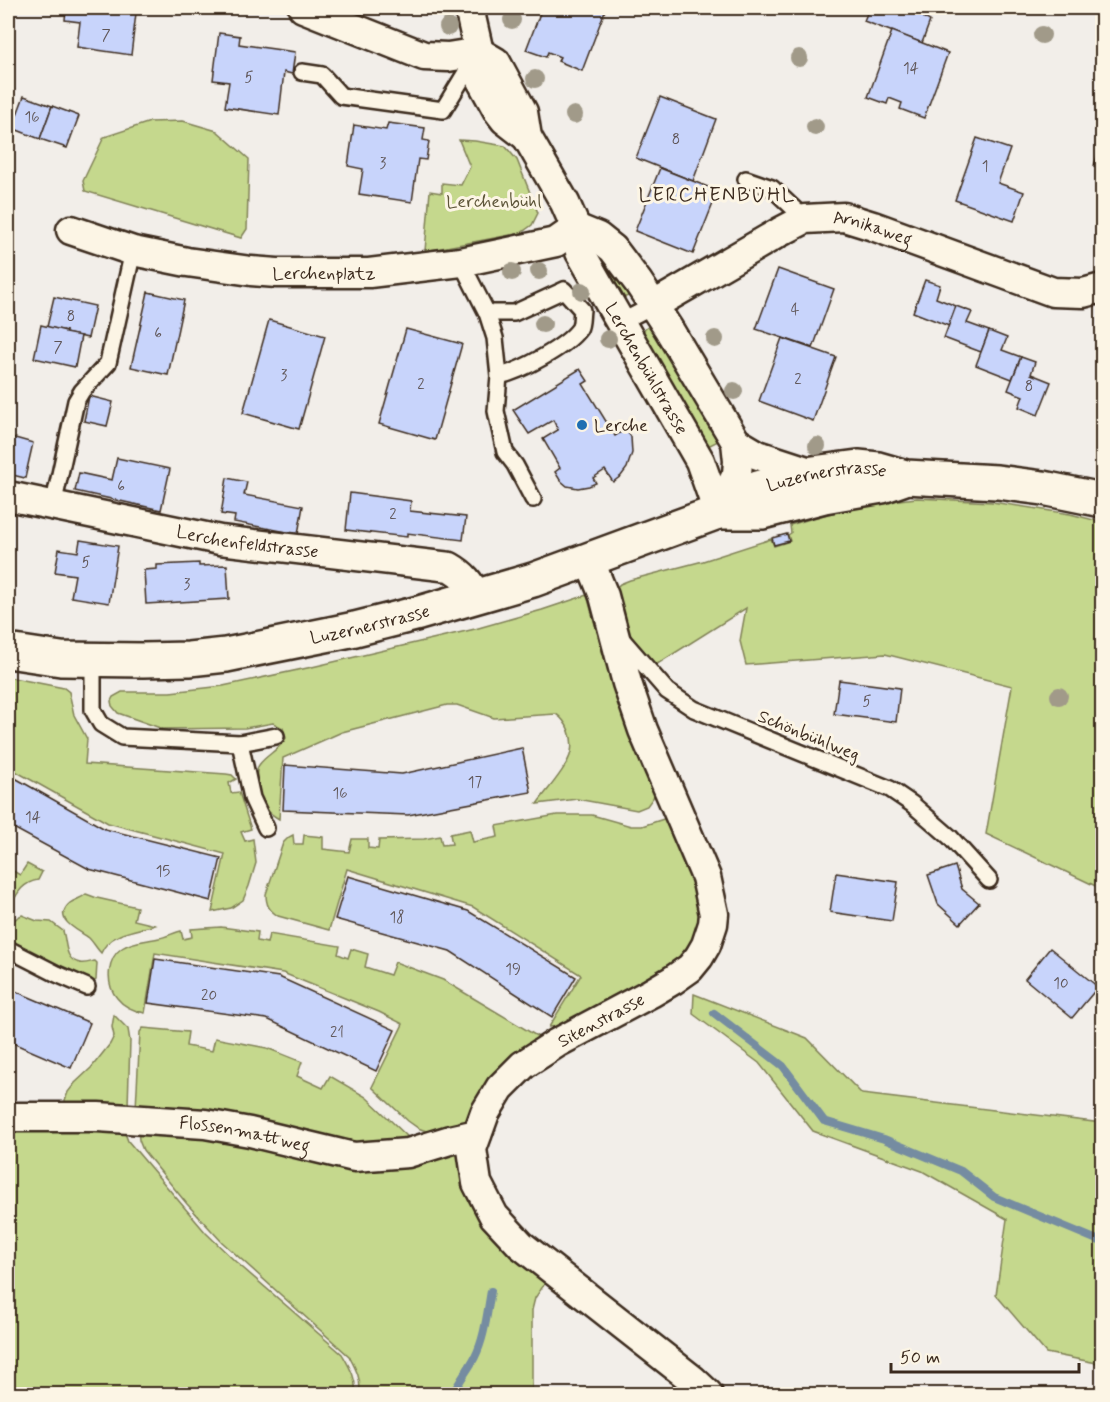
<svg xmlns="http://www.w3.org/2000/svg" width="1110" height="1402" font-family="Mynerve,sans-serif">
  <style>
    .green { fill: #c5d88d; stroke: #808156; stroke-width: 1.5 }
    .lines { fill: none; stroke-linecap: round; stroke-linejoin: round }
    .stream { stroke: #748ca1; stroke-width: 8 }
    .building { fill: #c8d4fb; stroke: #3b2a1e; stroke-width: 1.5 }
    .lane-casing { stroke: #3b2a1e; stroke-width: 20 }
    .street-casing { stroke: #3b2a1e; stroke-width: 33 }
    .primary-casing { stroke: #3b2a1e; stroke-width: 38 }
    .lane { stroke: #fcf5e5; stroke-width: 15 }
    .street { stroke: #fcf5e5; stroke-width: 28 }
    .primary { stroke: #fcf5e5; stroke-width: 33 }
    .tree { fill: #a19a89 }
    .poi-dot { fill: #1f6fb2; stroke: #fcf5e5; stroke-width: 2 }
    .labels { text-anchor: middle; stroke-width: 6; stroke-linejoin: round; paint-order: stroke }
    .number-label { font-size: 15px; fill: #5e5455 }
    .park-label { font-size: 18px; fill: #5e563a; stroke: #fcf5e5 }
    .street-label { font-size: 18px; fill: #3b2a1e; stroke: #fcf5e5 }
    .poi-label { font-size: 18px; fill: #3b2a1e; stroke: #fcf5e5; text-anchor: start }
    .neighbourhood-label { font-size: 20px; letter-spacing: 1.5px; fill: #3b2a1e; stroke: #fcf5e5 }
  </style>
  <rect width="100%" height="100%" fill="#f2eee9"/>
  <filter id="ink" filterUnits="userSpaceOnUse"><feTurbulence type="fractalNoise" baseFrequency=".0167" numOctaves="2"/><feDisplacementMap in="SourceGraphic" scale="12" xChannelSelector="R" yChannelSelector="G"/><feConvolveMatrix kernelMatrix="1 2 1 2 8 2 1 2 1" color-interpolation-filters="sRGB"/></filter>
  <g filter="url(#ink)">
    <g class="green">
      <path d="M183,121L217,131L249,159L247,229L241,238L85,191L83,181L104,137L150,122Z"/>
      <path d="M459,140L475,141L505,146L517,160L538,213L532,225L521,233L425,251L430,191L442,193V183L461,185L470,167Z"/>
      <path d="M592,245L631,295L623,298H616Z"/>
      <path d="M652,324L720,440L708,446L641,337L645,329Z"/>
      <path d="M917,498L992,502L1070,514L1102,522V889L986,834L1012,686L885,654L746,665L740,641L746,608L651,668L628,638L614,590L620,584L630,580L703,561L771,539L774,546L790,541L788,535L791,533L790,525C833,512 871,502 917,498Z"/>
      <path d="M587,595L603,654L650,781L657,792L647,806L637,810L577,799L537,804C546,791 568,767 571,752C574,738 567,721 556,714L494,718L457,705H447L342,732L283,758L279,819C274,816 268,812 264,807C260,799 253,773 259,765C266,755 278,751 286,738L283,728L273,723L245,728L163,729L118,713L112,706L111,701L113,697L122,692H170L223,686L312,667L475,629L542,610Z"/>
      <path d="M8,677L64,688L69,692L74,715L87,739L85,764L226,774L232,775L236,779L229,783L231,793L239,792L251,829L241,832L245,841L253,839L256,863L249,886L243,900L231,908L212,912L225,854L108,823L8,767Z"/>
      <path d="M557,815H592L631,826H642L673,816L706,922L674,972L566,1026L549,1027L581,975L473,907L347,869L329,930L278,916C269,910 266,905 266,894L283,843L289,837L293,835L294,844H303L304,835L323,837V849L349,852L352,839H368V848L378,849L379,840L424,839L440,836L442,845L452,844L450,834L470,830L473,842L498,837L496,826Z"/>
      <path d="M27,864L42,872L38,880C20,883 16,897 8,910V868L20,875Z"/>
      <path d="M86,894L97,898L137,907L134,920L155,925C135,931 110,932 101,953C97,949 93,942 89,938C79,930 51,920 70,903C75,899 81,899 86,894Z"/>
      <path d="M22,915L37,921L51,922L63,931C67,943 64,960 80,963C85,964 90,962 95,961L97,963L96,980L93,982L53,967L8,942V925L18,917Z"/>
      <path d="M221,927L258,932L257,941L267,943L269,934L340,946L338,954L348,958L351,949L368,954L365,967L390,975L395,962L443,980L540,1038L464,1127L434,1134L418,1128L408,1121L372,1087L403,1024L379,1012L283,973L155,953L145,1013C134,1011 124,1007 117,998C105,984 107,958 122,948C132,941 147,941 159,938C166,937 173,933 181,931L183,939L192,937L191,929Z"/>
      <path d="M694,994L807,1038L862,1094L1102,1123V1364L1046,1353L996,1295L1007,1219L922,1171L813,1131L759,1063L693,1014Z"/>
      <path d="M114,1015L128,1029L130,1041L128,1106L66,1108L65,1100L68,1092L75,1083L91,1068L110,1044L114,1036L112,1027Z"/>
      <path d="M143,1028L188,1032L186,1046L212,1051L215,1038L267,1048L302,1062L297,1076L323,1088L330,1076L366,1097L409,1138L383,1149L136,1108L140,1032Z"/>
      <path d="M8,1127L123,1128L128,1141L206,1233L236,1262L342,1354C350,1368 357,1379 355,1394H8Z"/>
      <path d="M138,1128L217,1135L452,1148L465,1157L552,1273L535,1298L532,1310V1394H359C362,1380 356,1369 349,1356L222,1242L187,1204L143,1150L139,1140Z"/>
    </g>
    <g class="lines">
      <g class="stream">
        <path d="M714,1013L783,1066L824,1121L884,1139L961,1171L994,1197L1102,1242"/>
        <path d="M453,1394C459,1381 468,1370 475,1357C485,1337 487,1313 491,1291"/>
      </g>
    </g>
    <g class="building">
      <path d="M66,8H145L144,14L136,13L131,55L77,47L80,22L65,20Z"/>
      <path d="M542,8H606L582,71L558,61L560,57L548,52L546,57L526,50Z"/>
      <path d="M869,8H928L924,18L930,21L922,43L864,21Z"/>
      <path d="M892,31L948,53L924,118L900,109L902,103L889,98L887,104L868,97Z"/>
      <path d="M219,33L240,36L239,44L295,52L292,74L284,72L279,115L225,107L229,82L213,80Z"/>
      <path d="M24,96L52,106L40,139L12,128Z"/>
      <path d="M660,97L716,119L693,181L636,158Z"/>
      <path d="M52,106L79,116L67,148L40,139Z"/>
      <path d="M388,123L425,128L423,140L429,141L426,160L418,159L412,202L359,194L363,169L348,166L354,125L386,130Z"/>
      <path d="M977,138L1010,149L998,183L1024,192L1014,221L955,200Z"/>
      <path d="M1102,141V169L1094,166Z"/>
      <path d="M660,168L718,191L693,254L635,231Z"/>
      <path d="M778,269L834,289L813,348L756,329Z"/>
      <path d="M925,280L940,285L936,298L956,306L949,326L913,312Z"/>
      <path d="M148,292L184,300L168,375L131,367Z"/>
      <path d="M54,297L95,306L88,338L65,333L66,331L47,327Z"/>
      <path d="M956,306L972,312L967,323L989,331L981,352L944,338Z"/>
      <path d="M269,320L325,336L299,429L243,413Z"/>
      <path d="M41,325L66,331L65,333L81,336L75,367L34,358Z"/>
      <path d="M406,329L462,344L435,440L379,424Z"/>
      <path d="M989,331L1007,338L1002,350L1021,357L1012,379L976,365Z"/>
      <path d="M782,338L836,357L813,421L759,401Z"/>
      <path d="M1021,357L1035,362L1031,374L1051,382L1038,415L1019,407L1023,396L1008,390Z"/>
      <path d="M580,369L588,381L583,384L615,436L626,429L631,437L632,453L627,468L621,476L613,482L605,470L593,478L596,483L589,486L578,488L567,486L560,480L555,472L560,468L543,439L558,430L553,420L529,434L513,410Z"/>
      <path d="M89,396L113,402L107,426L84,421Z"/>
      <path d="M8,436L33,443L25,478L8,474Z"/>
      <path d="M117,458L170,469L161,510L75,491L79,473L112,480Z"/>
      <path d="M227,478L247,482L244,495L303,506L298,534L234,522L235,516L221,514Z"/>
      <path d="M350,493L411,501L410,511L466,517L463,540L407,533V537L346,530Z"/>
      <path d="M787,534L789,541L774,545L772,538Z"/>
      <path d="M80,540L118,546L109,603L71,597L75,575L55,572L59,549L78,552Z"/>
      <path d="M199,563V566L227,565L229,599L146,604L144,570L157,569V565Z"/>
      <path d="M839,680L900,688L896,722L834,714Z"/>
      <path d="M522,748L531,792L408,815L283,810L285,765L402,774Z"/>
      <path d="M8,774L105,829L221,858L211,901L89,869L8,825Z"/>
      <path d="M955,866L962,889L979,903L960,924L938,904L928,875Z"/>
      <path d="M836,873L898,882L892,921L830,912Z"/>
      <path d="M348,876L468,911L576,977L552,1017L450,951L335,919Z"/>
      <path d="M1050,948L1098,987L1072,1018L1025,979Z"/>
      <path d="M155,959L279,977L395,1030L376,1071L267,1019L148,1003Z"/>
      <path d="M8,988L90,1023L71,1068L8,1041Z"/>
    </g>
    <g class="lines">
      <defs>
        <g id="lane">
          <path d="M302,72L322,75L341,96L443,110L474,59"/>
          <path d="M746,179L772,188L805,219"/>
          <path d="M461,262L487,313L495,338L499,376L496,411L505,452L515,465L533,499"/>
          <path d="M487,313H514L564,290L582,310C581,316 582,324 579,329C566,347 521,371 499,376"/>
          <path d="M621,322L654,305"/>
          <path d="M53,506L76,401L82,391L108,363L133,251"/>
          <path d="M620,637L667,691L694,709L890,789L912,804L950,837L989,880"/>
          <path d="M93,659V710L101,724L122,737L240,743L276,736"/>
          <path d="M240,743L252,798L266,828"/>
          <path d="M8,949L57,974L87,987"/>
        </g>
        <g id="street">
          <path d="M303,8L424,56L448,57L479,52"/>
          <path d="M469,8L479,52L476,71L498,111L505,120L527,137"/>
          <path id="s1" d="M479,52L496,62L523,112L527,137L565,203L576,228L580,252L700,461L718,512"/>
          <path d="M576,228L598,237L613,249L638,282L668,328L736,442L738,461L737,474L718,512"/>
          <path id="s2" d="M71,230L133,251L187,262L251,271L277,273H369L461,262L556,242L576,228"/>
          <path id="s3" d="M654,305L780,232L805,219L844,217L873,226L1053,292L1083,293L1102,288"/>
          <path d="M736,442L758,455L813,473"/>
          <path id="s4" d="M8,496L220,540L450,567C464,575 469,582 477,596"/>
          <path d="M589,559L604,596L627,683L643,730L706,877L714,914L713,924L706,945L699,957L690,968L673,980L651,993L557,1043L523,1065L500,1088L485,1113L472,1149L477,1183L494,1216L521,1245L693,1380L708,1394"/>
          <path id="s5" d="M8,1117H98L205,1124L250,1132L354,1157L408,1153L450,1140L477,1134"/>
        </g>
        <g id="primary">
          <path d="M718,512H762L824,496L882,486L902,479"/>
          <path id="s6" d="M8,651L61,659L143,660L189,659L226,655L355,629L419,613L533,580L718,512L758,488L813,473L858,467L878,469L906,477L997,482L1043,488L1102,500"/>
        </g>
      </defs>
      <use href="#lane" class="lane-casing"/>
      <use href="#street" class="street-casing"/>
      <use href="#primary" class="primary-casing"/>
      <use href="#lane" class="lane"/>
      <use href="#street" class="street"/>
      <use href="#primary" class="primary"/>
    </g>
    <g class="tree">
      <circle cx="512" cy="20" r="9"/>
      <circle cx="448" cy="27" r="9"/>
      <circle cx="1042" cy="35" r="9"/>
      <circle cx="799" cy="58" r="9"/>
      <circle cx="535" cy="79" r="9"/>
      <circle cx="574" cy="115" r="9"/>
      <circle cx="815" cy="127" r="9"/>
      <circle cx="539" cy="271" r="9"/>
      <circle cx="512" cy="272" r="9"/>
      <circle cx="582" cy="291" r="9"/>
      <circle cx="543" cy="324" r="9"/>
      <circle cx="608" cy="339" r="9"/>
      <circle cx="715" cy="339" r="9"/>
      <circle cx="734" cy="391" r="9"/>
      <circle cx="817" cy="446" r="9"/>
      <circle cx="1059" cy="696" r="9"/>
    </g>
  </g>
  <circle class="poi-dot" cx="582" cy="425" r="6"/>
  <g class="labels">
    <g class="number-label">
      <text x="106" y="40">7</text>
      <text x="911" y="73">14</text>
      <text x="249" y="82">5</text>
      <text x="32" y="122">16</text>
      <text x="676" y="144">8</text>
      <text x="383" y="168">3</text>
      <text x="985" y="171">1</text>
      <text x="795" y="314">4</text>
      <text x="71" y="321">8</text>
      <text x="158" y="338">6</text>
      <text x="58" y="352">7</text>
      <text x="284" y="380">3</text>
      <text x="798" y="384">2</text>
      <text x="421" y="389">2</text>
      <text x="1029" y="391">8</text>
      <text x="121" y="491">6</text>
      <text x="393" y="519">2</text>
      <text x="86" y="567">5</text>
      <text x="187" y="589">3</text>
      <text x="867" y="706">5</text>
      <text x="475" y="787">17</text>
      <text x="340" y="798">16</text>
      <text x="33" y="822">14</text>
      <text x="163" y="876">15</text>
      <text x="397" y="922">18</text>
      <text x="513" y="974">19</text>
      <text x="1061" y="988">10</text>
      <text x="209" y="1000">20</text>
      <text x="337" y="1037">21</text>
    </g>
    <g class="park-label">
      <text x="494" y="207">Lerchenbühl</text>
    </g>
    <g class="street-label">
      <text dy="6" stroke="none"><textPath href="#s3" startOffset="243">Arnikaweg</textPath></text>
      <text dy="6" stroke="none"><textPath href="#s2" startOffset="258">Lerchenplatz</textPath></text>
      <text dy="6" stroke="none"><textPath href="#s1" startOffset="364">Lerchenbühlstrasse</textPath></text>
      <text dy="6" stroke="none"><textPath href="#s6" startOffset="849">Luzernerstrasse</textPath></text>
      <text dy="6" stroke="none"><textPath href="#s4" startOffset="244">Lerchenfeldstrasse</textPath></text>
      <text dy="6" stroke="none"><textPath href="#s6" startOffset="366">Luzernerstrasse</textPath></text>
      <text transform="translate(809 735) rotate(22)" y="6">Schönbühlweg</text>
      <text transform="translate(601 1020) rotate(-28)" y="6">Sitenstrasse</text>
      <text dy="6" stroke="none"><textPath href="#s5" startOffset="238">Flossenmattweg</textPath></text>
    </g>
    <g class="poi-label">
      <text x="594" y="431">Lerche</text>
    </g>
    <g class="neighbourhood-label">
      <text x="717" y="201">LERCHENBÜHL</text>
    </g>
  </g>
  <rect width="1110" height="1402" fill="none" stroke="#fcf5e5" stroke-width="30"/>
  <rect x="15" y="15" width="1080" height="1372" fill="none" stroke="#3b2a1e" stroke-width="2" filter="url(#ink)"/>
  <path d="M891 1363v9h188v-9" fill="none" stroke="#3b2a1e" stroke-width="3"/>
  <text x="900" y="1363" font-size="18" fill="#3b2a1e" stroke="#fcf5e5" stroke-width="4.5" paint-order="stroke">50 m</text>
</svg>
